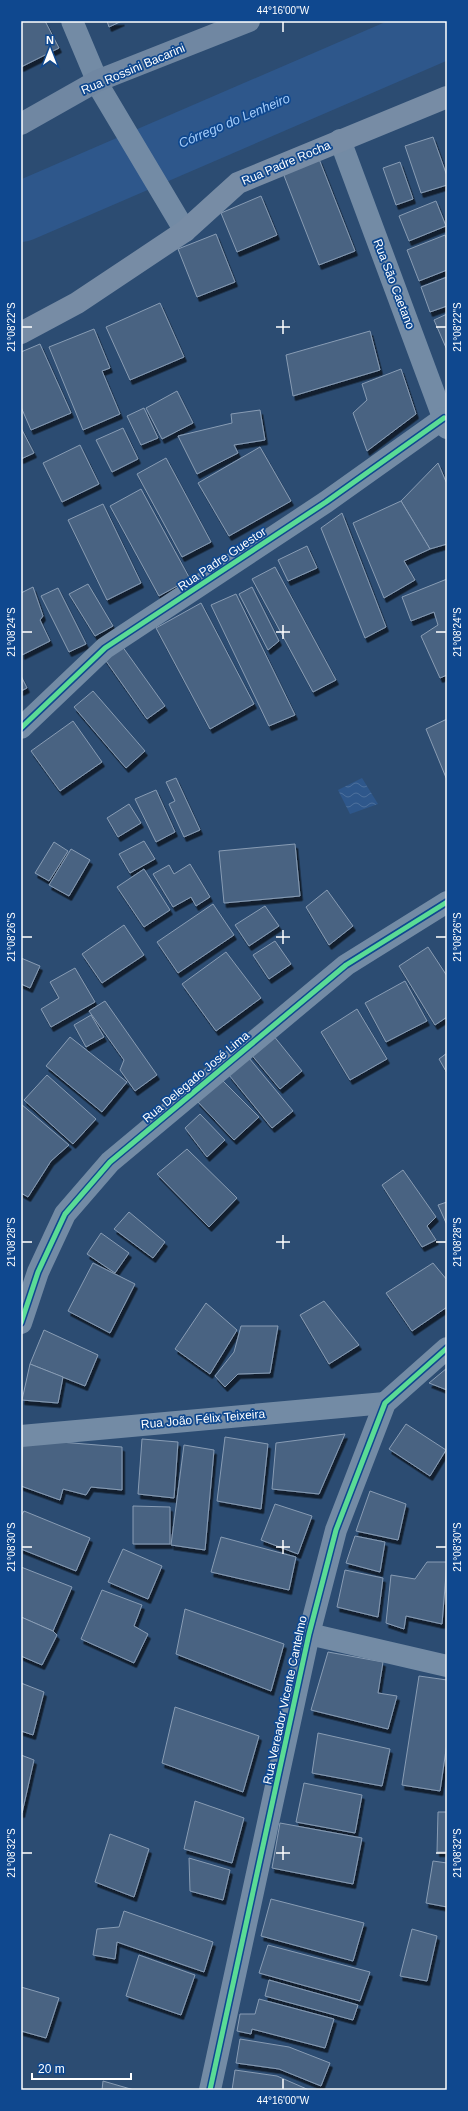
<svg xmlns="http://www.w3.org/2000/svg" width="468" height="2111" font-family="Arial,sans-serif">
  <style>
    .water { fill: url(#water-waves) }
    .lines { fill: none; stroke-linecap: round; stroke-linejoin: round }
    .river { stroke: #2e578b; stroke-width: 60 }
    .building { fill: #496382; stroke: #889cb4; filter: url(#shadow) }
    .street { stroke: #738ba5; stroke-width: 22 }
    .secondary { stroke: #7087a2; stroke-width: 22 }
    .highway { stroke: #778ca5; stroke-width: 22 }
    .cycleway-casing { stroke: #0f488f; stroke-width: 8 }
    .cycleway { stroke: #5adb95; stroke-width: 5 }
    .ticks { fill: none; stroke: #fff; stroke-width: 1.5 }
    .labels { text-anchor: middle; stroke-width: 3.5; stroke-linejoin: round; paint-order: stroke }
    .street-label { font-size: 12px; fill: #fff; stroke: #0f488f }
    .water-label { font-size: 13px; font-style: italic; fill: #a4ccfa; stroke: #0f488f }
    .neatline { fill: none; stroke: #fff; stroke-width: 1.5 }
    .ticks-label { font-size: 10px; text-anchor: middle; fill: #fff }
  </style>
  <defs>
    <pattern id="water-waves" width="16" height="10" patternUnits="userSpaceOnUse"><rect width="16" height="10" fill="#2e578b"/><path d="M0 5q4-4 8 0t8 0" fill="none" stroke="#4d709c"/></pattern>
    <filter id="shadow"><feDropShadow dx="2.5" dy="4.5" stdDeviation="0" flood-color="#0009"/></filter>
  </defs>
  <rect width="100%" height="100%" fill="#2c4c72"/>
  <path class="water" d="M362,778L378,804L350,814L338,790Z"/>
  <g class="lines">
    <path class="river" d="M21,212L447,28"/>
  </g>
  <g class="building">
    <path d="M21,21H45L59,48L21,67Z"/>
    <path d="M107,21H122L109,27Z"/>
    <path d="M433,137L447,176V185L421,193L405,146Z"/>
    <path d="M319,159L355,251L319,265L283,173Z"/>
    <path d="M400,162L413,199L396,205L383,168Z"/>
    <path d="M261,196L277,235L237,252L221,213Z"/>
    <path d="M436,201L446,226L409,241L399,216Z"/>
    <path d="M216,234L235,282L197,297L178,249Z"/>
    <path d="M445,235L447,240V270L419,281L407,250Z"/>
    <path d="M447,277V306L430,312L421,287Z"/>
    <path d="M160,303L184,357L130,380L106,327Z"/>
    <path d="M447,314V350L434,320Z"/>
    <path d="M94,329L110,368L102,371L120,414L83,430L49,347Z"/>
    <path d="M370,331L380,370L293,396L286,355Z"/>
    <path d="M40,344L71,413L31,430L21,407V352Z"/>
    <path d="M401,369L416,414L367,451L353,413L367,400L362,384Z"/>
    <path d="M177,391L193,423L162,439L146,408Z"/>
    <path d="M144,408L158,438L141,445L127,416Z"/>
    <path d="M260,410L265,440L234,445L238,453L197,474L178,436L232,423L231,414Z"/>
    <path d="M21,428L34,453L21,459Z"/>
    <path d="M123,428L138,459L112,472L96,440Z"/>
    <path d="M80,445L99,484L62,502L43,463Z"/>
    <path d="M260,447L291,501L229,536L198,483Z"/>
    <path d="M166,458L211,542L182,557L137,474Z"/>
    <path d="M438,463L447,484V544L430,549L401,501Z"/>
    <path d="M141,489L190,579L159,596L110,506Z"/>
    <path d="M401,501L430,549L404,561L415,580L384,598L353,523Z"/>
    <path d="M103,504L141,583L107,600L68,520Z"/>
    <path d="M342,513L386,627L365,638L321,528Z"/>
    <path d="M307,546L317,568L288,581L278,560Z"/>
    <path d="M275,567L336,680L313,692L252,579Z"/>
    <path d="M447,579V675L440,678L421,636L438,625L434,612L411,621L402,597Z"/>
    <path d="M88,584L113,626L95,636L69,594Z"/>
    <path d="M33,587L43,616L40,620L50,641L22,655L21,593Z"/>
    <path d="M252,587L279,641L268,650L239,594Z"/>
    <path d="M58,588L86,644L69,652L41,596Z"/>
    <path d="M236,594L295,715L269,726L211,605Z"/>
    <path d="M201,603L254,704L210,729L156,628Z"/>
    <path d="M122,646L165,706L147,719L104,658Z"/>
    <path d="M21,676L27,688L21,691Z"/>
    <path d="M93,691L145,751L126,768L74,707Z"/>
    <path d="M447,719V780L426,729Z"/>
    <path d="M73,721L102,762L60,791L31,751Z"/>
    <path d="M176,778L200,830L184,837L169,804L175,801L166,782Z"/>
    <path d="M156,790L175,832L156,842L135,799Z"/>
    <path d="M129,804L141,823L118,837L107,818Z"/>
    <path d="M144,841L155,859L130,873L119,854Z"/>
    <path d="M54,842L68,851L49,881L35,873Z"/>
    <path d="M295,844L300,896L224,903L219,851Z"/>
    <path d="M71,849L90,860L69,896L49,885Z"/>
    <path d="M190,864L210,897L196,906L191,897L173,907L153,874L169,865L174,874Z"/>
    <path d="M144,869L170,910L144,927L117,887Z"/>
    <path d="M327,890L353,926L329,945L306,907Z"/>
    <path d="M213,904L234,935L178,973L157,942Z"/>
    <path d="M265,906L279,926L249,946L235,925Z"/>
    <path d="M124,925L144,955L102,983L82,954Z"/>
    <path d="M275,941L291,964L269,979L253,955Z"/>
    <path d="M428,947L447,976V1017L435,1025L399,966Z"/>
    <path d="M226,952L261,998L216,1031L182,984Z"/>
    <path d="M21,958L40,966L30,988L21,984Z"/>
    <path d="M75,968L95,1002L51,1027L41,1009L59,998L50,982Z"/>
    <path d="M405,981L427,1021L386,1042L365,1003Z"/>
    <path d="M105,1001L157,1075L135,1091L120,1070L124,1060L89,1011Z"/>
    <path d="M357,1009L387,1059L350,1080L321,1032Z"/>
    <path d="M91,1015L104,1037L86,1047L74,1025Z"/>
    <path d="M273,1035L302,1071L280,1089L250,1053Z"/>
    <path d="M70,1037L127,1082L102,1112L46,1066Z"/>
    <path d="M447,1053V1073L439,1059Z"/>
    <path d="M249,1058L293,1111L272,1128L229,1075Z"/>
    <path d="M47,1075L96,1119L73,1144L24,1100Z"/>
    <path d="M221,1079L259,1117L234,1140L197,1101Z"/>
    <path d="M21,1104L69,1145L51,1161L28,1197L21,1193Z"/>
    <path d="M200,1114L225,1140L207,1157L185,1128Z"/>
    <path d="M187,1149L237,1198L209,1227L157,1174Z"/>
    <path d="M403,1170L436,1217L427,1226L436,1240L422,1247L382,1185Z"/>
    <path d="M447,1202V1225L438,1205Z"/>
    <path d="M129,1212L165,1242L153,1258L114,1229Z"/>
    <path d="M101,1233L129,1253L115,1273L87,1254Z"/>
    <path d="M93,1263L135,1284L110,1333L68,1311Z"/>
    <path d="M433,1263L447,1280V1307L412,1331L386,1293Z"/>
    <path d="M324,1301L359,1345L329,1364L300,1315Z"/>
    <path d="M206,1303L237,1330L210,1374L175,1349Z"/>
    <path d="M241,1326H278L270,1373L238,1374L225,1387L215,1376L234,1352Z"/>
    <path d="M44,1330L98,1355L85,1386L30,1364Z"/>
    <path d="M30,1364L63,1377L58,1403L22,1400Z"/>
    <path d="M447,1368V1390L429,1383Z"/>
    <path d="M406,1424L446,1450L430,1476L389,1449Z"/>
    <path d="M345,1434L319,1494L272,1489L276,1443Z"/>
    <path d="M225,1437L268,1444L261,1509L217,1501Z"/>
    <path d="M23,1439L122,1447V1490L91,1487L86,1495L63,1489L60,1500L21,1486Z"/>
    <path d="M142,1439L178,1442L174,1498L138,1494Z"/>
    <path d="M184,1445L214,1450L205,1550L171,1545Z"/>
    <path d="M370,1491L406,1504L398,1540L356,1531Z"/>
    <path d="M275,1504L312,1516L298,1554L261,1540Z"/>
    <path d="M133,1506L170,1507V1544H133Z"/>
    <path d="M24,1511L90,1538L76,1571L21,1549V1516Z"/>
    <path d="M355,1536L385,1542L380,1572L346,1563Z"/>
    <path d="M221,1537L296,1557L289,1590L211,1572Z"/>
    <path d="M123,1549L162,1566L148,1599L108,1582Z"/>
    <path d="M427,1562H447L442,1624L406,1616L404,1629L386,1623L391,1575L415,1579Z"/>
    <path d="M21,1567L72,1587L53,1631L21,1617Z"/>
    <path d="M345,1570L383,1578L378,1617L337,1607Z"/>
    <path d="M102,1590L142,1605L134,1626L148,1634L134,1663L81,1639Z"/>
    <path d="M185,1609L284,1644L271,1691L176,1654Z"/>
    <path d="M21,1617L53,1631L57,1635L42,1665L21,1656Z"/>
    <path d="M328,1652L383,1662L378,1693L397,1696L388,1729L311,1710Z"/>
    <path d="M419,1676L447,1680V1743L440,1791L402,1785Z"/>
    <path d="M21,1683L44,1692L33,1735L21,1731Z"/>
    <path d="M175,1707L259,1736L243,1792L162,1763Z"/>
    <path d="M318,1733L390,1749L382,1786L312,1773Z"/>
    <path d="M21,1755L34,1760L22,1813H21Z"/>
    <path d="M304,1783L362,1795L355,1833L296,1822Z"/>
    <path d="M195,1801L244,1818L232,1863L184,1849Z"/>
    <path d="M438,1812H447V1852H437Z"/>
    <path d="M280,1823L362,1838L353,1884L272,1868Z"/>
    <path d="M110,1834L149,1849L134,1897L95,1882Z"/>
    <path d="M189,1858L230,1870L223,1900L190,1891Z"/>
    <path d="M433,1861L447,1863V1907L426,1903Z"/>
    <path d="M271,1899L364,1923L353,1961L261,1936Z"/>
    <path d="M124,1911L213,1942L204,1972L117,1942L115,1959L93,1955L97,1929L119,1927Z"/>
    <path d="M412,1929L437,1936L427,1981L400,1976Z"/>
    <path d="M268,1945L370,1972L360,2001L259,1973Z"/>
    <path d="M139,1955L195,1975L181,2015L126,1996Z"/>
    <path d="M269,1980L358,2005L353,2020L265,1996Z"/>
    <path d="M21,1987L59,1998L46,2038L21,2031Z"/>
    <path d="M259,1999L334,2019L325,2048L252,2029L251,2034L237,2031L240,2014H255Z"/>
    <path d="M240,2039L289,2047L330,2063L321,2086L279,2069L236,2063Z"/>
    <path d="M235,2070L277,2076L309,2090H232Z"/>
    <path d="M103,2081L134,2090H102Z"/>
  </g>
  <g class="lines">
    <g class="street">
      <path d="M72,21L101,90L185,231"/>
      <path d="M340,140L447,428"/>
      <path d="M21,728L105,648L326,502L444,418"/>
      <path d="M21,1323L38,1272L65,1214L110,1162L346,965L447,902"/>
      <path d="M21,1436L385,1403"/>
      <path d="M309,1634L447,1666"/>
      <path d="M210,2090L309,1634L336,1530L385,1403L447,1348"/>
    </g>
    <path class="secondary" d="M21,124L97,81L249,21"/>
    <path class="highway" d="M21,333L77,303L185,231L238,183L447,97"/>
    <defs>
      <g id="cycleway">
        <path d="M21,728L105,648L326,502L444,418"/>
        <path d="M21,1323L38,1272L65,1214L110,1162L346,965L447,902"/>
        <path d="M210,2090L309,1634L336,1530L385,1403L447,1348"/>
      </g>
    </defs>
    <use href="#cycleway" class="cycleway-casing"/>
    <use href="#cycleway" class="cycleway"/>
  </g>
  <path class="ticks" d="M283,22V32M283,320V334M22,327H32M276,327H290M436,327H446M283,625V639M22,632H32M276,632H290M436,632H446M283,930V944M22,937H32M276,937H290M436,937H446M283,1235V1249M22,1242H32M276,1242H290M436,1242H446M283,1540V1554M22,1547H32M276,1547H290M436,1547H446M283,1846V1860M22,1853H32M276,1853H290M436,1853H446M283,2079V2089"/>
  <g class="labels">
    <g class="street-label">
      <text transform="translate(133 69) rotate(-23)" y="4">Rua Rossini Bacarini</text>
      <text transform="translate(286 163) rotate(-23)" y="4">Rua Padre Rocha</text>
      <text transform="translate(394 284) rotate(69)" y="4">Rua São Caetano</text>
      <text transform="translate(222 559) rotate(-34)" y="4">Rua Padre Guestor</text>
      <text transform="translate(196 1077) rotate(-40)" y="4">Rua Delegado José Lima</text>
      <text transform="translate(203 1419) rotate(-5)" y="4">Rua João Félix Teixeira</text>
      <text transform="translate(285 1700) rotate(-78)" y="4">Rua Vereador Vicente Cantelmo</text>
    </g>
    <g class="water-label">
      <text transform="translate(234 120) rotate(-23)" y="5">Córrego do Lenheiro</text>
    </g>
  </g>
  <rect width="468" height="2111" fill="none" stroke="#0f488f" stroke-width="44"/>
  <g transform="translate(50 50)" stroke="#0f488f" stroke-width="3" paint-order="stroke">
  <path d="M0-3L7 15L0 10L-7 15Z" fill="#ffffff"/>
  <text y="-6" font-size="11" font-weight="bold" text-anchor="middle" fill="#ffffff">N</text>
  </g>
  <path d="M32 2073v6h99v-6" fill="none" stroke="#ffffff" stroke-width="2"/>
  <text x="38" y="2073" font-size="12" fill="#ffffff" stroke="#0f488f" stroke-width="3" paint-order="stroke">20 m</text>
  <rect x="22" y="22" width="424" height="2067" class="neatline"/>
  <g class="ticks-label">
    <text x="283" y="14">44°16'00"W</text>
    <text transform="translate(11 327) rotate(-90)" y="4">21°08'22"S</text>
    <text transform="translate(457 327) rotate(-90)" y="4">21°08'22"S</text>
    <text transform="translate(11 632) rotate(-90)" y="4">21°08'24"S</text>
    <text transform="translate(457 632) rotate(-90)" y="4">21°08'24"S</text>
    <text transform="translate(11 937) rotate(-90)" y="4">21°08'26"S</text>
    <text transform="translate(457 937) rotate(-90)" y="4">21°08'26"S</text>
    <text transform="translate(11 1242) rotate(-90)" y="4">21°08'28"S</text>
    <text transform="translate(457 1242) rotate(-90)" y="4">21°08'28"S</text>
    <text transform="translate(11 1547) rotate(-90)" y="4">21°08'30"S</text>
    <text transform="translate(457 1547) rotate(-90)" y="4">21°08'30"S</text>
    <text transform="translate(11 1853) rotate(-90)" y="4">21°08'32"S</text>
    <text transform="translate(457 1853) rotate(-90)" y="4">21°08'32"S</text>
    <text x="283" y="2104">44°16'00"W</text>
  </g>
</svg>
